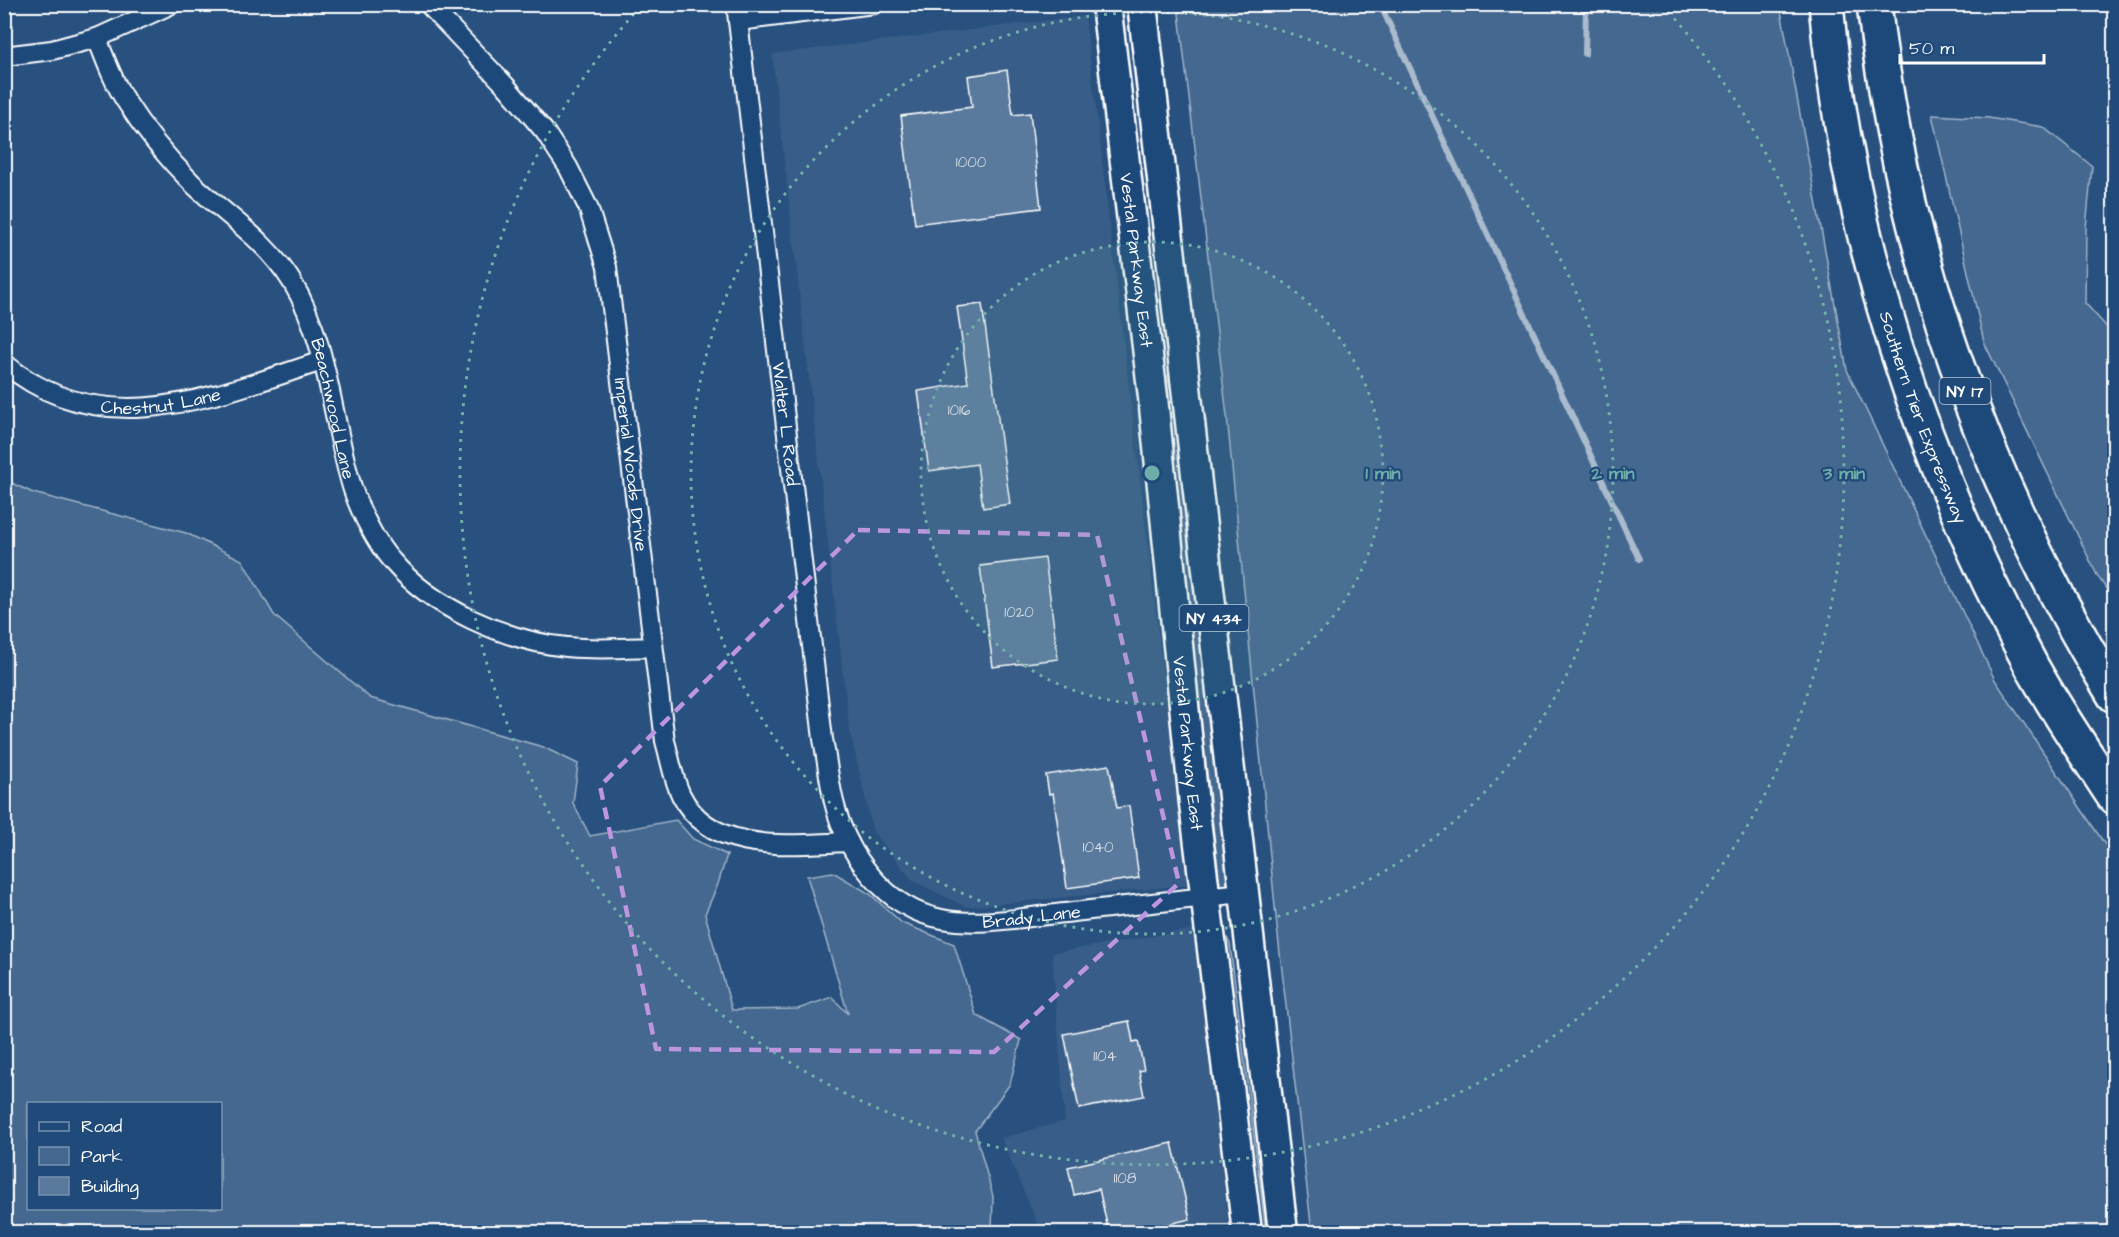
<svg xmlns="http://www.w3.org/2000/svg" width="2119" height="1237" viewBox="0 0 2119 1237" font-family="'Architects Daughter',sans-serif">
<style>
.built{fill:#375d88}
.green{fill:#446890;stroke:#a2b4c8;stroke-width:1.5;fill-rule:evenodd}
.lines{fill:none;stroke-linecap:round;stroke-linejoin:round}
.stream{stroke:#aabbcd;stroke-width:6}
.building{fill:#5a7a9d;stroke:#fff;stroke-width:1.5}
.street-casing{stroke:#fff;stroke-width:22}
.primary-casing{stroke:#fff;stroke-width:33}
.highway-casing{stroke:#fff;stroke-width:38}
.street{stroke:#1f4a7a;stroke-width:18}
.primary{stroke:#1f4a7a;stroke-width:28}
.highway{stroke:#1f4a7a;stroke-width:33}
.marked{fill:none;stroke:#bd96df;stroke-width:4.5;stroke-dasharray:12 8;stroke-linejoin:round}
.ring{fill:none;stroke:#6fada8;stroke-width:3;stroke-dasharray:3 6}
.labels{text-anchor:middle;stroke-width:4.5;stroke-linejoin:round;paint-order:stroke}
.number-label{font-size:15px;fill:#d6dee6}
.shield{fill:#1f4a7a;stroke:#bcc9d7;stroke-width:1.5}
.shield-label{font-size:16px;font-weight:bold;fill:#fff}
.street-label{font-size:18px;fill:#fff;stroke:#1f4a7a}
.centre{fill:#6fada8;stroke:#1f4a7a;stroke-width:3}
.ring-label{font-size:18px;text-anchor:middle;font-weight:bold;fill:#6fada8;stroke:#1f4a7a;stroke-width:4.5;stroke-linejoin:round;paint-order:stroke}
</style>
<rect width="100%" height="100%" fill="#28517f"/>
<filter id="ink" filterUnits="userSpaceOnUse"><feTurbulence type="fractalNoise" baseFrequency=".0167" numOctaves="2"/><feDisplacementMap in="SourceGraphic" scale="12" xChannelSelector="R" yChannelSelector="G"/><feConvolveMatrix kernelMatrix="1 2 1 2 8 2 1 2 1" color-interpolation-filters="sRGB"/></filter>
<g filter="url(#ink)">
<g class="built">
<path d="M 1085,16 L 1188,885 L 966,907 L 913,881 L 873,832 L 849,727 L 772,54 Z"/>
<path d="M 1195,929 L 1229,1232 L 1041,1232 L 1001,1138 L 1065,1121 L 1052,953 Z"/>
</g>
<g class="green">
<path d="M 1178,5 L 1780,5 L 1847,370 L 1995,680 L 2114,858 L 2114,1232 L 1312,1232 L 1277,927 L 1227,416 Z"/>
<path d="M 1932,115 L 1989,118 L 2043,127 L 2092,166 L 2086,228 L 2085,303 L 2114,335 L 2114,601 L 2097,575 L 1984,342 Z"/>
<path d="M 1161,367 L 1167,375 L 1182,435 L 1232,883 L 1220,887 Z"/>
<path d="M 5,480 L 33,493 L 186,533 L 242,560 L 274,615 L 370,698 L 543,747 L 578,764 L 573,803 L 590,836 L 676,820 L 693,839 L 727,855 L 718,884 L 705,914 L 732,1010 L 798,1009 L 832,997 L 848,1014 L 807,876 L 833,872 L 870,894 L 902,923 L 954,944 L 976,1015 L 1021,1040 L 1010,1084 L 975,1131 L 993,1196 L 992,1232 L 5,1232 ZM 28,1104 L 220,1104 L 220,1208 L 28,1208 Z"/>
<path d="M 1225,934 L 1230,944 L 1266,1232 L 1257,1232 L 1221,937 Z"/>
</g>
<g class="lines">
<g class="stream">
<path d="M 1380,4 L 1639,559"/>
<path d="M 1585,54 L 1586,4"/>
</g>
</g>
<g class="building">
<path d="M 1007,70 L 1013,115 L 1030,113 L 1041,208 L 915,224 L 901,116 L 972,107 L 968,76 Z"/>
<path d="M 982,304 L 1010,504 L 983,508 L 977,464 L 929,471 L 918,391 L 968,383 L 957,307 Z"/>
<path d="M 1045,558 L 1058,659 L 993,667 L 980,566 Z"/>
<path d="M 1109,765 L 1117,808 L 1129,806 L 1139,878 L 1067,888 L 1053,793 L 1049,794 L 1046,775 Z"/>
<path d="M 1129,1021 L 1133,1042 L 1138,1041 L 1144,1070 L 1139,1071 L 1144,1096 L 1079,1109 L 1064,1034 Z"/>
<path d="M 1172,1143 L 1190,1219 L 1130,1233 L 1109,1233 L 1099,1189 L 1074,1195 L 1068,1167 Z"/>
</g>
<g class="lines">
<defs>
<g id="street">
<path id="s1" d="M 428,4 L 505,85 L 545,132 L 568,167 L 588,207 L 607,267 L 665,741 C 670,758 673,779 681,795 C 711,856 793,844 849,842"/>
<path id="s2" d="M 736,4 L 823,739 C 827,760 829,782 834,802 C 847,855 886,909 942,919 C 978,926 1019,918 1056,914 C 1119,907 1182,899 1245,893"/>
<path d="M 738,21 L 874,4"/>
<path id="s3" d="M 97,38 C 105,59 113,81 125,100 C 144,130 168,159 193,184 C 228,217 266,240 292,282 C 329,342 332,424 353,490 C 360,511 377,545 392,561 C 432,608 506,641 567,647 C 596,650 624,648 653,647"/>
<path d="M 4,56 L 52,50 L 97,38 L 172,4"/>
<path id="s4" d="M 4,363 C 103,446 216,395 322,361"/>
</g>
<g id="primary">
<path id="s5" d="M 1106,4 L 1153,397 L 1194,804 L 1247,1232"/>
<path d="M 1142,4 L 1283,1232"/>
</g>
<g id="highway">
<path id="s6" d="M 1826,4 C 1847,237 1922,462 2032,667 C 2057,712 2086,754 2114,797"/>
<path d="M 1874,4 C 1902,251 1985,484 2114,695"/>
</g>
</defs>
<use href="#street" class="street-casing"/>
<use href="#primary" class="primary-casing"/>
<use href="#highway" class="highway-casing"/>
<use href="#street" class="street"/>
<use href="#primary" class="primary"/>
<use href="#highway" class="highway"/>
</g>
</g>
<path class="marked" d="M 858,530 L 1097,535 L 1179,883 L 994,1052 L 656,1049 L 600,786 Z"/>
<circle cx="1152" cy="473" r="231" fill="#6fada8" fill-opacity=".12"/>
<g class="ring">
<circle cx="1152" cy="473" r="231"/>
<circle cx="1152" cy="473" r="461"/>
<path d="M1662 5A692 692 0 1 1 642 5"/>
</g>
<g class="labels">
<g class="number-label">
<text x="971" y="167">1000</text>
<text x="959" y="415">1016</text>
<text x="1019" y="617">1020</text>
<text x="1098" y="852">1040</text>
<text x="1105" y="1061">1104</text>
<text x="1125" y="1183">1108</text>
</g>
<g class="shield">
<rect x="1939.5" y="378" width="51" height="26" rx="4.5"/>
<rect x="1179.5" y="605" width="69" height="26" rx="4.5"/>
</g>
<g class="shield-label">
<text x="1965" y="397">NY 17</text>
<text x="1214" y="624">NY 434</text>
</g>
<g class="street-label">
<text dy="6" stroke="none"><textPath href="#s5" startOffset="258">Vestal Parkway East</textPath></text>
<text dy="6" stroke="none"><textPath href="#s4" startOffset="168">Chestnut Lane</textPath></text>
<text dy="6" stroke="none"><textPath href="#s3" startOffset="450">Beachwood Lane</textPath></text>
<text dy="6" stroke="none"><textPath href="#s6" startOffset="426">Southern Tier Expressway</textPath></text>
<text dy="6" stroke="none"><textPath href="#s2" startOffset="423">Walter L Road</textPath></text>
<text dy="6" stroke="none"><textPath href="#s1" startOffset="522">Imperial Woods Drive</textPath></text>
<text dy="6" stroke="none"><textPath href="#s5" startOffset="744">Vestal Parkway East</textPath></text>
<text dy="6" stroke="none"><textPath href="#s2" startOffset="1062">Brady Lane</textPath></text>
</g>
</g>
<circle cx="1152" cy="473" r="9" class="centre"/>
<g class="ring-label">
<text x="1383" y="479">1 min</text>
<text x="1613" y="479">2 min</text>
<text x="1844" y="479">3 min</text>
</g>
<rect width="2119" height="1237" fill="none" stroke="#1f4a7a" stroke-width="24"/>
<rect x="12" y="12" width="2095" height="1213" fill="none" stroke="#fff" stroke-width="2" filter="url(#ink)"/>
<rect x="27" y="1102" width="195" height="108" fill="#1f4a7a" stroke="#7992af" stroke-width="1.5"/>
<rect x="39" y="1122" width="30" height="9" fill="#1f4a7a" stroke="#7992af" stroke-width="1.5"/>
<text x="81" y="1132" font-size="18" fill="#ffffff">Road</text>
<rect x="39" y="1147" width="30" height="18" fill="#446890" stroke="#7992af" stroke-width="1.5"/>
<text x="81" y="1162" font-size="18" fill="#ffffff">Park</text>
<rect x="39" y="1177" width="30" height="18" fill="#5a7a9d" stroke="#7992af" stroke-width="1.5"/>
<text x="81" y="1192" font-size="18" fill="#ffffff">Building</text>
<path d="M1900 54v9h144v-9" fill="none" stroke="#ffffff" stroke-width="3"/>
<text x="1909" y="54" font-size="18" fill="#ffffff" stroke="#1f4a7a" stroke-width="4.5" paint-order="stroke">50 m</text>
</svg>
